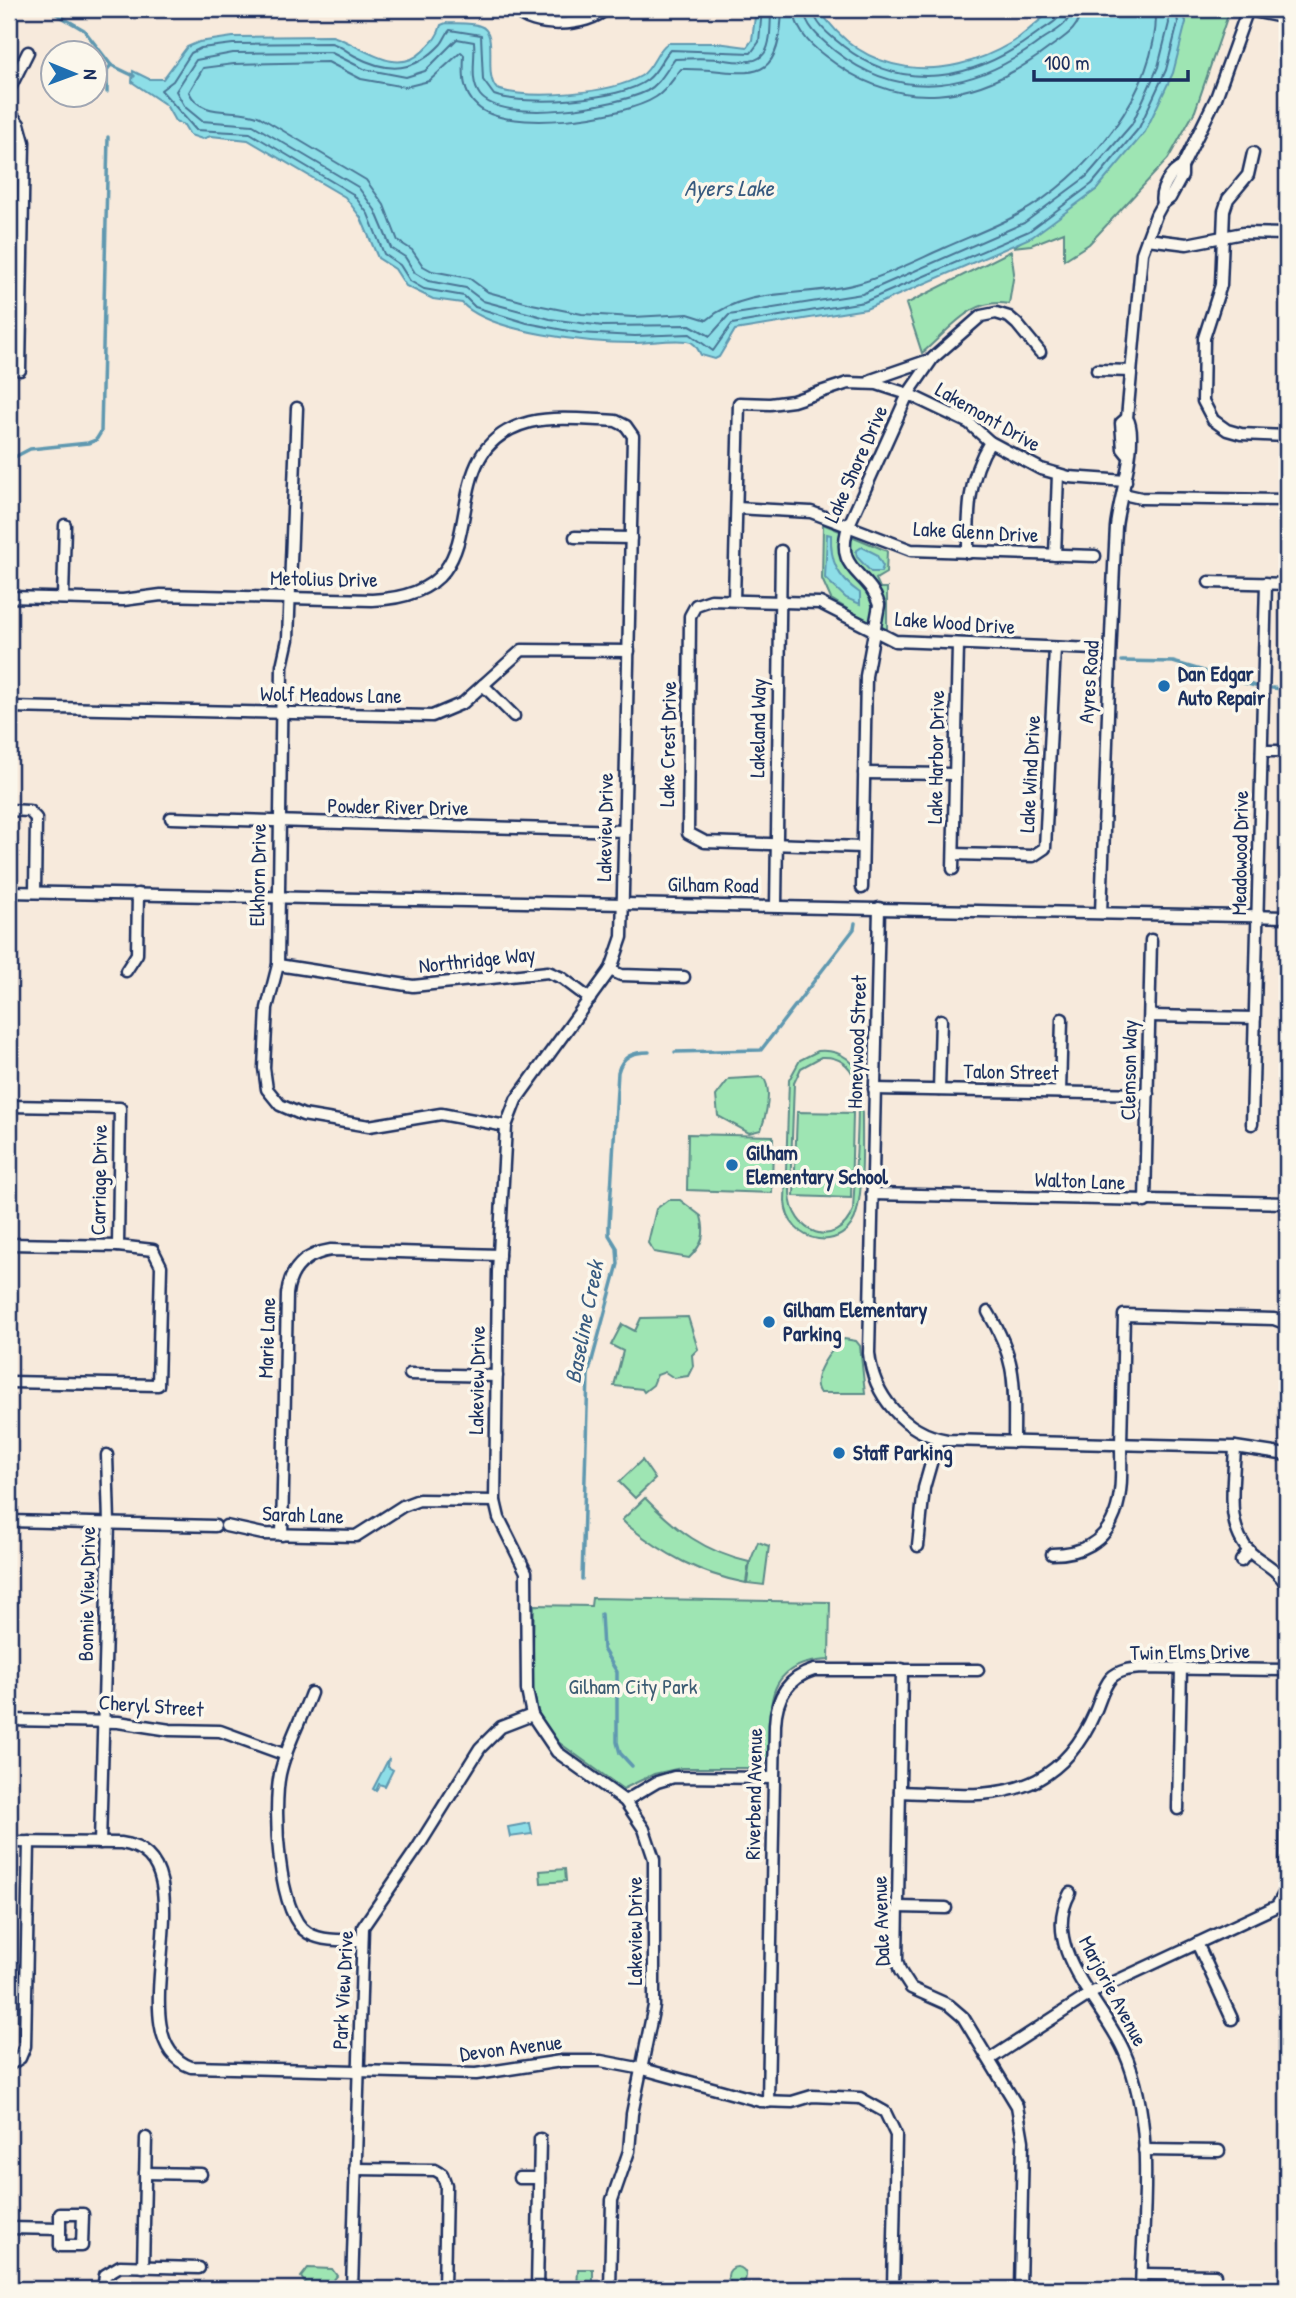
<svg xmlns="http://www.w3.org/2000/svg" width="1296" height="2298" viewBox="0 0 1296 2298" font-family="'Patrick Hand',sans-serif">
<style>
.green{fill:#9ee5b3;stroke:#5c8a88;stroke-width:2;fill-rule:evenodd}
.water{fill:#8ddee7;stroke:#5f98b0;stroke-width:2}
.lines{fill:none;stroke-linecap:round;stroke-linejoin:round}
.shore{stroke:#497595;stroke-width:2}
.stream{stroke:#5f98b0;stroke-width:3.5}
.minor-casing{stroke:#1b2f5e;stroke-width:15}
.minor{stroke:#fbf7ec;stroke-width:10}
.poi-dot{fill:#1f6fb2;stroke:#fbf7ec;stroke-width:2.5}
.labels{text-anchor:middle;stroke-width:7;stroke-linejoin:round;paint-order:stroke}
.street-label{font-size:21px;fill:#1b2f5e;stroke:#fbf7ec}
.poi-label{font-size:21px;font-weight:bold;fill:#1b2f5e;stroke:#fbf7ec;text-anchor:start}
.park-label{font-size:21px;fill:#3c5c73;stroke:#fbf7ec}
.water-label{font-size:23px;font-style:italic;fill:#385b80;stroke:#fbf7ec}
</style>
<rect width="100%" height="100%" fill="#f7eadc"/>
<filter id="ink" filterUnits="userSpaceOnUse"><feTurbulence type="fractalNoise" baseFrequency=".0143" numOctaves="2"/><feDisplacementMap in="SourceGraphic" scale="14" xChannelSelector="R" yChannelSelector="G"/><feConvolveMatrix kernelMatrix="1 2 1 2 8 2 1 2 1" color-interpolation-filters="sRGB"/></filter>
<g filter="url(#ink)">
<g class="green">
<path d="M 1182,9 L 1230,9 L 1195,111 L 1168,159 L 1089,244 L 1064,260 L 1064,232 L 1031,245 L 1013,247 L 1097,189 L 1186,22 Z"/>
<path d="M 1011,251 L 1014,273 L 1009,304 C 970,297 950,330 922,353 L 906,304 Z"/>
<path d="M 823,524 L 887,551 L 886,573 L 876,579 L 880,588 L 887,588 L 887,633 L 831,599 L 822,579 Z"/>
<path d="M 818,1051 C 841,1049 859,1062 862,1086 C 861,1120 865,1180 857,1211 C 847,1255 787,1245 785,1201 L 789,1080 L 800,1060 ZM 821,1057 C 837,1056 849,1063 855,1079 C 862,1097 854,1185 853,1210 C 836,1252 791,1233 790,1193 L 794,1083 L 801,1068 Z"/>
<path d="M 763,1077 C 773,1090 766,1115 761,1130 L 749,1133 L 718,1116 L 716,1096 L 729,1079 Z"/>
<path d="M 797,1112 L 853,1113 L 851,1198 L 794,1196 Z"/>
<path d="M 688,1134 L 773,1136 L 772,1193 L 687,1190 Z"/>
<path d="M 668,1200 L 680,1200 L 701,1216 C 706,1235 703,1244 689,1258 L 654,1252 L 648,1243 L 656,1209 Z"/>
<path d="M 688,1317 L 698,1349 L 692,1355 L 693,1366 L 688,1376 L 674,1378 L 665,1372 L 657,1375 L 653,1385 L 644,1392 L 642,1389 L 614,1386 L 623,1351 L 611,1345 L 622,1324 L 635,1331 L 641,1318 Z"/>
<path d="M 844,1339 L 856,1341 L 860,1346 L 865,1393 L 820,1393 C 808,1379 832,1347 844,1339 Z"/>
<path d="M 642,1460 L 655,1479 L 635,1498 L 619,1482 Z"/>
<path d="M 645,1498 C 676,1530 705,1552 749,1562 L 746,1583 C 699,1574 664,1554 627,1525 L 622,1520 Z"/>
<path d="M 758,1542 L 769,1546 L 764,1585 L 747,1583 L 750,1562 Z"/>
<path d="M 592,1598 L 830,1602 L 829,1660 C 741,1663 785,1743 762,1768 L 681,1768 L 654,1774 L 623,1789 L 554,1739 L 540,1718 L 532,1690 L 534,1605 L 591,1606 Z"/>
<path d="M 565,1869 L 566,1881 L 541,1883 L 540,1871 Z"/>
<circle cx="737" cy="2276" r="9"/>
<path d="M 308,2268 L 332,2269 L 337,2276 L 332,2282 L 307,2286 L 301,2277 Z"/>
<path d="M 578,2269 L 593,2269 L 593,2289 L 577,2289 Z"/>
</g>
<g class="water">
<path d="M 756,9 L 819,9 C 864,78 944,83 1011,43 C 1027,34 1042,14 1059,9 C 1067,6 1082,9 1091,9 C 1121,9 1151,9 1182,9 L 1186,22 L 1173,73 L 1145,132 L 1097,189 L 1032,237 L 866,309 L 735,330 L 719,357 L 715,359 L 701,355 C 697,348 695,342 687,341 C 669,339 650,343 633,343 C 591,343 490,333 462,303 L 433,299 L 406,286 L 395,269 L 378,258 L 361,218 L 345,197 L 248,140 L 211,136 L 202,139 L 190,135 L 184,125 L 175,121 L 166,105 L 132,82 L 133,71 L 149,79 L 163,79 L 187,47 L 199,42 L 233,37 L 332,36 C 359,43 395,79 423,51 C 432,42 438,37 441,25 L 446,23 C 456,24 471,22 480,26 C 500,32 482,74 497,89 C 530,100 610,94 641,76 C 654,68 656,50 668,43 L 717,43 L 747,47 L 752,40 Z"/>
<path d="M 827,534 L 831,535 C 830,561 837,577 860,593 L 860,604 L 846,598 L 825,578 Z"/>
<path d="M 862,547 L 876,554 L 883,566 L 881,572 L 871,572 L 857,557 L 856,551 Z"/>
<path d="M 389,1758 L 388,1767 L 393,1770 L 385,1786 L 379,1784 L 376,1791 L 373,1789 Z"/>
<path d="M 530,1823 L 532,1834 L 510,1837 L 508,1827 Z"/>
</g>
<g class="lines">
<g class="shore">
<path d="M 762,9 L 759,42 L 751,53 L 670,50 C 661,60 658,72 647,80 C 621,101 525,106 494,95 L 483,80 L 481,35 L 450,30 C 446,34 445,39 441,44 C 415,72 389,74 355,56 C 346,51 342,46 331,43 L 233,44 L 201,48 L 191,53 L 173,81 L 161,90 L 196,130 L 250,133 L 353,194 L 368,214 L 384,254 L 400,265 L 410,281 L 424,289 L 464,296 L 475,307 L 527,323 L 579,333 L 635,336 L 690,334 L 713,351 L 732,324 L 864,302 L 1029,231 L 1092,184 L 1139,128 L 1166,70 L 1178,23 L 1176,9"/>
<path d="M 771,9 C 770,50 771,67 725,60 C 709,57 691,58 675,59 C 666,70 660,84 647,91 C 617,106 503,125 480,95 C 469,80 476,59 474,42 L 457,39 L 425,71 L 406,77 L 364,69 L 330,52 L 233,53 L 196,60 L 176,91 L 185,107 L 202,121 L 253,125 L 358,187 L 375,210 L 391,248 L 405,257 L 415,273 L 428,281 L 466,288 L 483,301 L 550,319 L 603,326 L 690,325 L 710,336 L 729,315 L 862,294 L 1024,223 L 1086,177 L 1132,124 L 1158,67 L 1169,23 L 1167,9"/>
<path d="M 782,9 C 779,97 744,67 681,69 C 673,79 667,90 656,97 C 624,118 506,134 477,106 C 462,93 463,74 464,55 L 461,52 L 429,81 L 405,87 L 361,79 L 328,62 L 234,64 L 203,68 L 189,92 C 202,120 237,106 260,117 L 366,180 L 384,205 L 398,241 L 412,250 L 423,266 L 432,271 L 469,278 L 488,292 L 532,304 L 582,314 L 634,317 L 688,314 L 707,320 C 747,285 811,298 860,283 C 888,275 917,260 944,248 C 968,237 993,228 1017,215 C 1087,178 1159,90 1156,9"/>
<path d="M 794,9 C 795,29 810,45 825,56 C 900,115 977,103 1049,48 C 1064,37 1080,29 1081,9"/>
<path d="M 804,9 C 805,27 822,40 835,51 C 904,105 978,89 1043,39 C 1055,31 1070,25 1071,9"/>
<path d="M 813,9 C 815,25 831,36 843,46 C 905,95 976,79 1036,34 C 1045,27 1061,21 1062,9"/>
</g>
<g class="stream">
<path d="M 48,9 L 84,30 L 111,65"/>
<path d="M 107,92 L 107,70 L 111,65 L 134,76"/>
<path d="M 9,460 L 30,449 L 88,443 L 96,440 L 101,432 L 108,137"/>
<path d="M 1122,661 L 1173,662 L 1255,686"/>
<path d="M 1272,688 L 1287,689"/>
<path d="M 675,1052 L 761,1050 L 854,929 L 855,923"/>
<path d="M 582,1579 L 588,1375 L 618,1264 L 617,1248 L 609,1235 L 609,1225 L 618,1072 C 622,1056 633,1052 649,1052"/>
<path d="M 601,1614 L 603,1649 L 617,1672 L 617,1742 L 620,1753 L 632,1766"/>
</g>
<defs>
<g id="minor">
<path d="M 515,9 C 532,30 588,27 606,9"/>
<path d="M 1248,10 L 1287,18"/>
<path d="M 9,90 L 28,52"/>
<path d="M 9,111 L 19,124 L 24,142 L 20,370"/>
<path d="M 1253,153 L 1248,175 L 1228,199 L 1224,211 L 1221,285 L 1204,338 L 1203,401 L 1213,420 L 1227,430 L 1241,434 L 1287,436"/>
<path d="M 1162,204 C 1159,191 1170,172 1182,167"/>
<path d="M 1147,239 L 1187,244 L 1243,233 L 1287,234"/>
<path d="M 1097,370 L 1131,371"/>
<path d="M 871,380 L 926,361"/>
<path d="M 297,408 L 288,639 L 282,666 L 278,965 L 267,1008 L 264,1068 L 267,1089 L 280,1105 L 303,1115 L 369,1126 L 441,1114 L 506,1126"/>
<path d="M 1127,418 L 1121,423 L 1123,449 L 1127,454"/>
<path d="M 1123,494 L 1141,498 L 1287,500"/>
<path d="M 737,508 L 811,512 L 911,550 L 1095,556"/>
<path d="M 575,537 L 631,538"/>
<path d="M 968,553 C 968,513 968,477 990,442"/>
<path d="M 1055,555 L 1058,474"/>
<path d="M 1209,582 L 1287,584"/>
<path d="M 9,597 L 123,600 L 161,595 L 372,600 C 517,594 417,452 530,422 C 555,416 590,420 616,421 L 626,426 L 633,436 L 622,937 L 611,969 L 516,1100 L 506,1126 L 498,1272 L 495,1501 L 499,1518 L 526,1572 L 527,1690 L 532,1715 L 557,1752 L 625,1801 L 644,1829 L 654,1859 L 654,2006 L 632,2114 L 629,2151 L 612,2200 L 610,2289"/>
<path d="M 63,598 L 65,525"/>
<path d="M 734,600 L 739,403 L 770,404 L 793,401 L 848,383 L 877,384 L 908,394 L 969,423 L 990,442 L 1041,469 L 1069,477 L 1126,481"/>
<path d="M 483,685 L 514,716"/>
<path d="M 9,707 L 432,716 L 463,703 L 522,650 L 629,651"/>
<path d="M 1262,751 L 1287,751"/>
<path d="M 864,773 L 955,774"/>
<path d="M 9,810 L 29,811 L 36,818 L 35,892"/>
<path d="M 171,818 L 624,831"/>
<path d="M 862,847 L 705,842 L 688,833 L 690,616 L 696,605 L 711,600 L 820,603 L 895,641 L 1095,649"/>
<path d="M 954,854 L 1033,856 L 1045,848 L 1055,648"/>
<path d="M 953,869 L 958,645"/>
<path d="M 862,888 L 866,676 L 879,605 C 869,570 834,573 848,527 L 908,394 L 933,358 L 981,316 L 996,313 L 1009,317 L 1017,324 L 1040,352"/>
<path d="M 9,892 L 1287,917"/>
<path d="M 776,906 L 781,551"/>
<path d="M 879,908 L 869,1353 C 873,1395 904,1433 947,1440 L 1235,1447 L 1287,1455"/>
<path d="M 1101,913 C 1106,784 1109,656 1116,527 C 1118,501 1140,439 1127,418 L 1142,253 L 1156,215 L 1162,204 L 1170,198 L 1182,176 L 1182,167 L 1216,98 L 1248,9"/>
<path d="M 278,965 L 413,986 L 548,972 L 562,978 L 590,999"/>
<path d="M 610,970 L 621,975 L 684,977"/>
<path d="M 126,971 L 137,954 L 138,894"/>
<path d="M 1150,1016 L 1255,1018"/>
<path d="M 874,1089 L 1148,1094"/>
<path d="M 939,1090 L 941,1020"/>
<path d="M 1060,1092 L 1062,1019"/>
<path d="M 9,1106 L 120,1108 L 118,1246 L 153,1250 L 161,1266 L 158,1385 L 9,1382"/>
<path d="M 1252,1124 L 1266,583"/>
<path d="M 872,1194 L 1287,1203"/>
<path d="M 1145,1202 L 1151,940"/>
<path d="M 9,1244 L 118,1246"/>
<path d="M 988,1312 C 1018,1362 1014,1385 1014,1442"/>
<path d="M 410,1374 L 497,1376"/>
<path d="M 1235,1447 C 1234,1481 1224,1527 1251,1553 C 1264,1564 1279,1570 1287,1586"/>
<path d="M 9,1521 L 215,1526"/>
<path d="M 226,1526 L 263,1534 L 356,1536 L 403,1506 L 419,1500 L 495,1501"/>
<path d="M 282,1535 L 287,1294 C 290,1268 306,1254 331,1250 L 499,1255"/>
<path d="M 918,1546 L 924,1488 L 938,1439"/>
<path d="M 1052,1554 C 1081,1554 1105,1542 1115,1514 C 1123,1492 1121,1467 1121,1444 C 1122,1401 1123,1358 1124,1315 L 1274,1319 L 1287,1324"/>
<path d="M 1241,1561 L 1249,1550"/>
<path d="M 902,1669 L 897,1961 L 900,1971 L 911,1988 L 949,2005 L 963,2017 L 1017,2106 L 1023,2141 L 1020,2289"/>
<path d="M 311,1693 C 301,1720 286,1746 280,1774 C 273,1807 277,1915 308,1933 C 323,1942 345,1940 361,1940"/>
<path d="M 9,1720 L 118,1722 L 170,1730 L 220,1731 L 286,1755"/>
<path d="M 900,1792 C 944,1793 996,1801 1037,1780 C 1065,1765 1083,1740 1095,1712 C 1100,1701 1103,1687 1111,1678 C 1119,1670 1130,1669 1141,1668 L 1287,1670"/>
<path d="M 625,1801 L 657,1782 L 674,1777 L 774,1778"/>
<path d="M 1178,1809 L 1181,1668"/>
<path d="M 9,1842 L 121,1843 C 216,1856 112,2039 191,2067 L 476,2074 L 561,2061 L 601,2061 L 643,2069 L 760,2101 L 792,2102 L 812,2096 L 860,2098 L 885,2112 L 896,2135 L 893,2289"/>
<path d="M 100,1843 L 109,1523 L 107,1455"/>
<path d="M 1070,1893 C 1039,1948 1103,2003 1124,2051 C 1156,2124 1143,2212 1141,2289"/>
<path d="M 898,1907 L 946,1908"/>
<path d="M 1197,1943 L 1232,2019"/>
<path d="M 990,2059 L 1095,1991 L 1277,1906 L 1285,1892 L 1287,1808"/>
<path d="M 9,2065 L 20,2058 L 25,2046 L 29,1842"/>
<path d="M 768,2102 L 775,1725 C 776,1698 787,1678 814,1670 L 978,1670"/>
<path d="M 1144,2150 L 1219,2151"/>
<path d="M 355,2169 L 435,2170 L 442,2174 L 446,2185 L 444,2289"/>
<path d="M 145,2173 L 201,2174"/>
<path d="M 519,2178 L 539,2178"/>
<path d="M 60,2214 L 83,2214 L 82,2246 L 60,2246 Z"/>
<path d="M 9,2228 L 60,2229"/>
<path d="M 143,2267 L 146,2138"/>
<path d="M 1142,2274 L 1215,2275"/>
<path d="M 103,2289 L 105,2275 L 120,2266 L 199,2268"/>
<path d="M 352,2289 L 363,1927 L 418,1847 L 480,1748 L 501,1727 L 532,1715"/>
<path d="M 537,2289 L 540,2139"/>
</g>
</defs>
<use href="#minor" class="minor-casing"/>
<use href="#minor" class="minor"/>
</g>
</g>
<g class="poi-dot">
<circle cx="1164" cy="686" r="7"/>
<circle cx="732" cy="1165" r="7"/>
<circle cx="769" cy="1322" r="7"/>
<circle cx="839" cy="1453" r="7"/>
</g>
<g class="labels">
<g class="street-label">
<text transform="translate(988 417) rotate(30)" y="7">Lakemont Drive</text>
<text transform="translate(856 464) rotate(-66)" y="7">Lake Shore Drive</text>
<text transform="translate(976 532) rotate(3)" y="7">Lake Glenn Drive</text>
<text transform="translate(324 579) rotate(1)" y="7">Metolius Drive</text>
<text transform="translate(955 623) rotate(4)" y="7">Lake Wood Drive</text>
<text transform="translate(1089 682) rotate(-86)" y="7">Ayres Road</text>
<text transform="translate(331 695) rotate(1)" y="7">Wolf Meadows Lane</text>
<text transform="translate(758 728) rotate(-89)" y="7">Lakeland Way</text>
<text transform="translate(668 744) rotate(-89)" y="7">Lake Crest Drive</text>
<text transform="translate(936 757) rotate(-89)" y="7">Lake Harbor Drive</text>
<text transform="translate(1030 774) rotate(-87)" y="7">Lake Wind Drive</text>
<text transform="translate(398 807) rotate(1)" y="7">Powder River Drive</text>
<text transform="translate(605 827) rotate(-89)" y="7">Lakeview Drive</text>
<text transform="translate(1240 853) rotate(-89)" y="7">Meadowood Drive</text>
<text transform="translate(258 875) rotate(-89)" y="7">Elkhorn Drive</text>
<text transform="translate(713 885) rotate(1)" y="7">Gilham Road</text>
<text transform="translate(477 960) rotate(-6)" y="7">Northridge Way</text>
<text transform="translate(857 1042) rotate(-88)" y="7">Honeywood Street</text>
<text transform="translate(1129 1070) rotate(-89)" y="7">Clemson Way</text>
<text transform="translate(1011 1072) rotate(1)" y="7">Talon Street</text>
<text transform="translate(99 1180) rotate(-89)" y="7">Carriage Drive</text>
<text transform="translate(1080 1181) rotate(2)" y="7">Walton Lane</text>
<text transform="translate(267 1338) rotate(-88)" y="7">Marie Lane</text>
<text transform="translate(477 1380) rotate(-89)" y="7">Lakeview Drive</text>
<text transform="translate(303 1515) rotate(2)" y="7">Sarah Lane</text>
<text transform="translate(87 1594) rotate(-89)" y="7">Bonnie View Drive</text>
<text transform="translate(1190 1652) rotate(-1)" y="7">Twin Elms Drive</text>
<text transform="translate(151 1706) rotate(4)" y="7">Cheryl Street</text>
<text transform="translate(754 1794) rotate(-89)" y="7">Riverbend Avenue</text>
<text transform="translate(881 1921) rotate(-92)" y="7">Dale Avenue</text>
<text transform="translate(635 1931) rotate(-90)" y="7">Lakeview Drive</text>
<text transform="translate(343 1990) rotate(-87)" y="7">Park View Drive</text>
<text transform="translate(1113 1991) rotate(62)" y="7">Marjorie Avenue</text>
<text transform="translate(511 2048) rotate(-7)" y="7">Devon Avenue</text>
</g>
<g class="poi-label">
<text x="1178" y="681">Dan Edgar<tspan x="1178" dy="24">Auto Repair</tspan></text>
<text x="746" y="1160">Gilham<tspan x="746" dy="24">Elementary School</tspan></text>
<text x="783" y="1317">Gilham Elementary<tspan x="783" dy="24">Parking</tspan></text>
<text x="853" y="1460">Staff Parking</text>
</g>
<g class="park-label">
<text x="633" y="1694">Gilham City Park</text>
</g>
<g class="water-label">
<text x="729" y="196">Ayers Lake</text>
<text transform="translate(584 1322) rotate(-79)" y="8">Baseline Creek</text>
</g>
</g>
<rect width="1296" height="2298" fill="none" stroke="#fbf7ec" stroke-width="35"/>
<rect x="18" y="18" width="1261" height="2263" fill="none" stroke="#1b2f5e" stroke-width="2.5" filter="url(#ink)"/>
<g transform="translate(74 74) rotate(91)"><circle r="33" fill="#fbf7ec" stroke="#a1a7b3" stroke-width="2"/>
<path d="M0-5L12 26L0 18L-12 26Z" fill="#1f6fb2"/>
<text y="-10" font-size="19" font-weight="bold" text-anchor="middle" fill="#1b2f5e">N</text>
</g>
<path d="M1034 70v10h154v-10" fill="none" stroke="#1b2f5e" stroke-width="3.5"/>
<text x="1044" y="70" font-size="21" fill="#1b2f5e" stroke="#fbf7ec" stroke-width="5" paint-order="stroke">100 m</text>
</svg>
